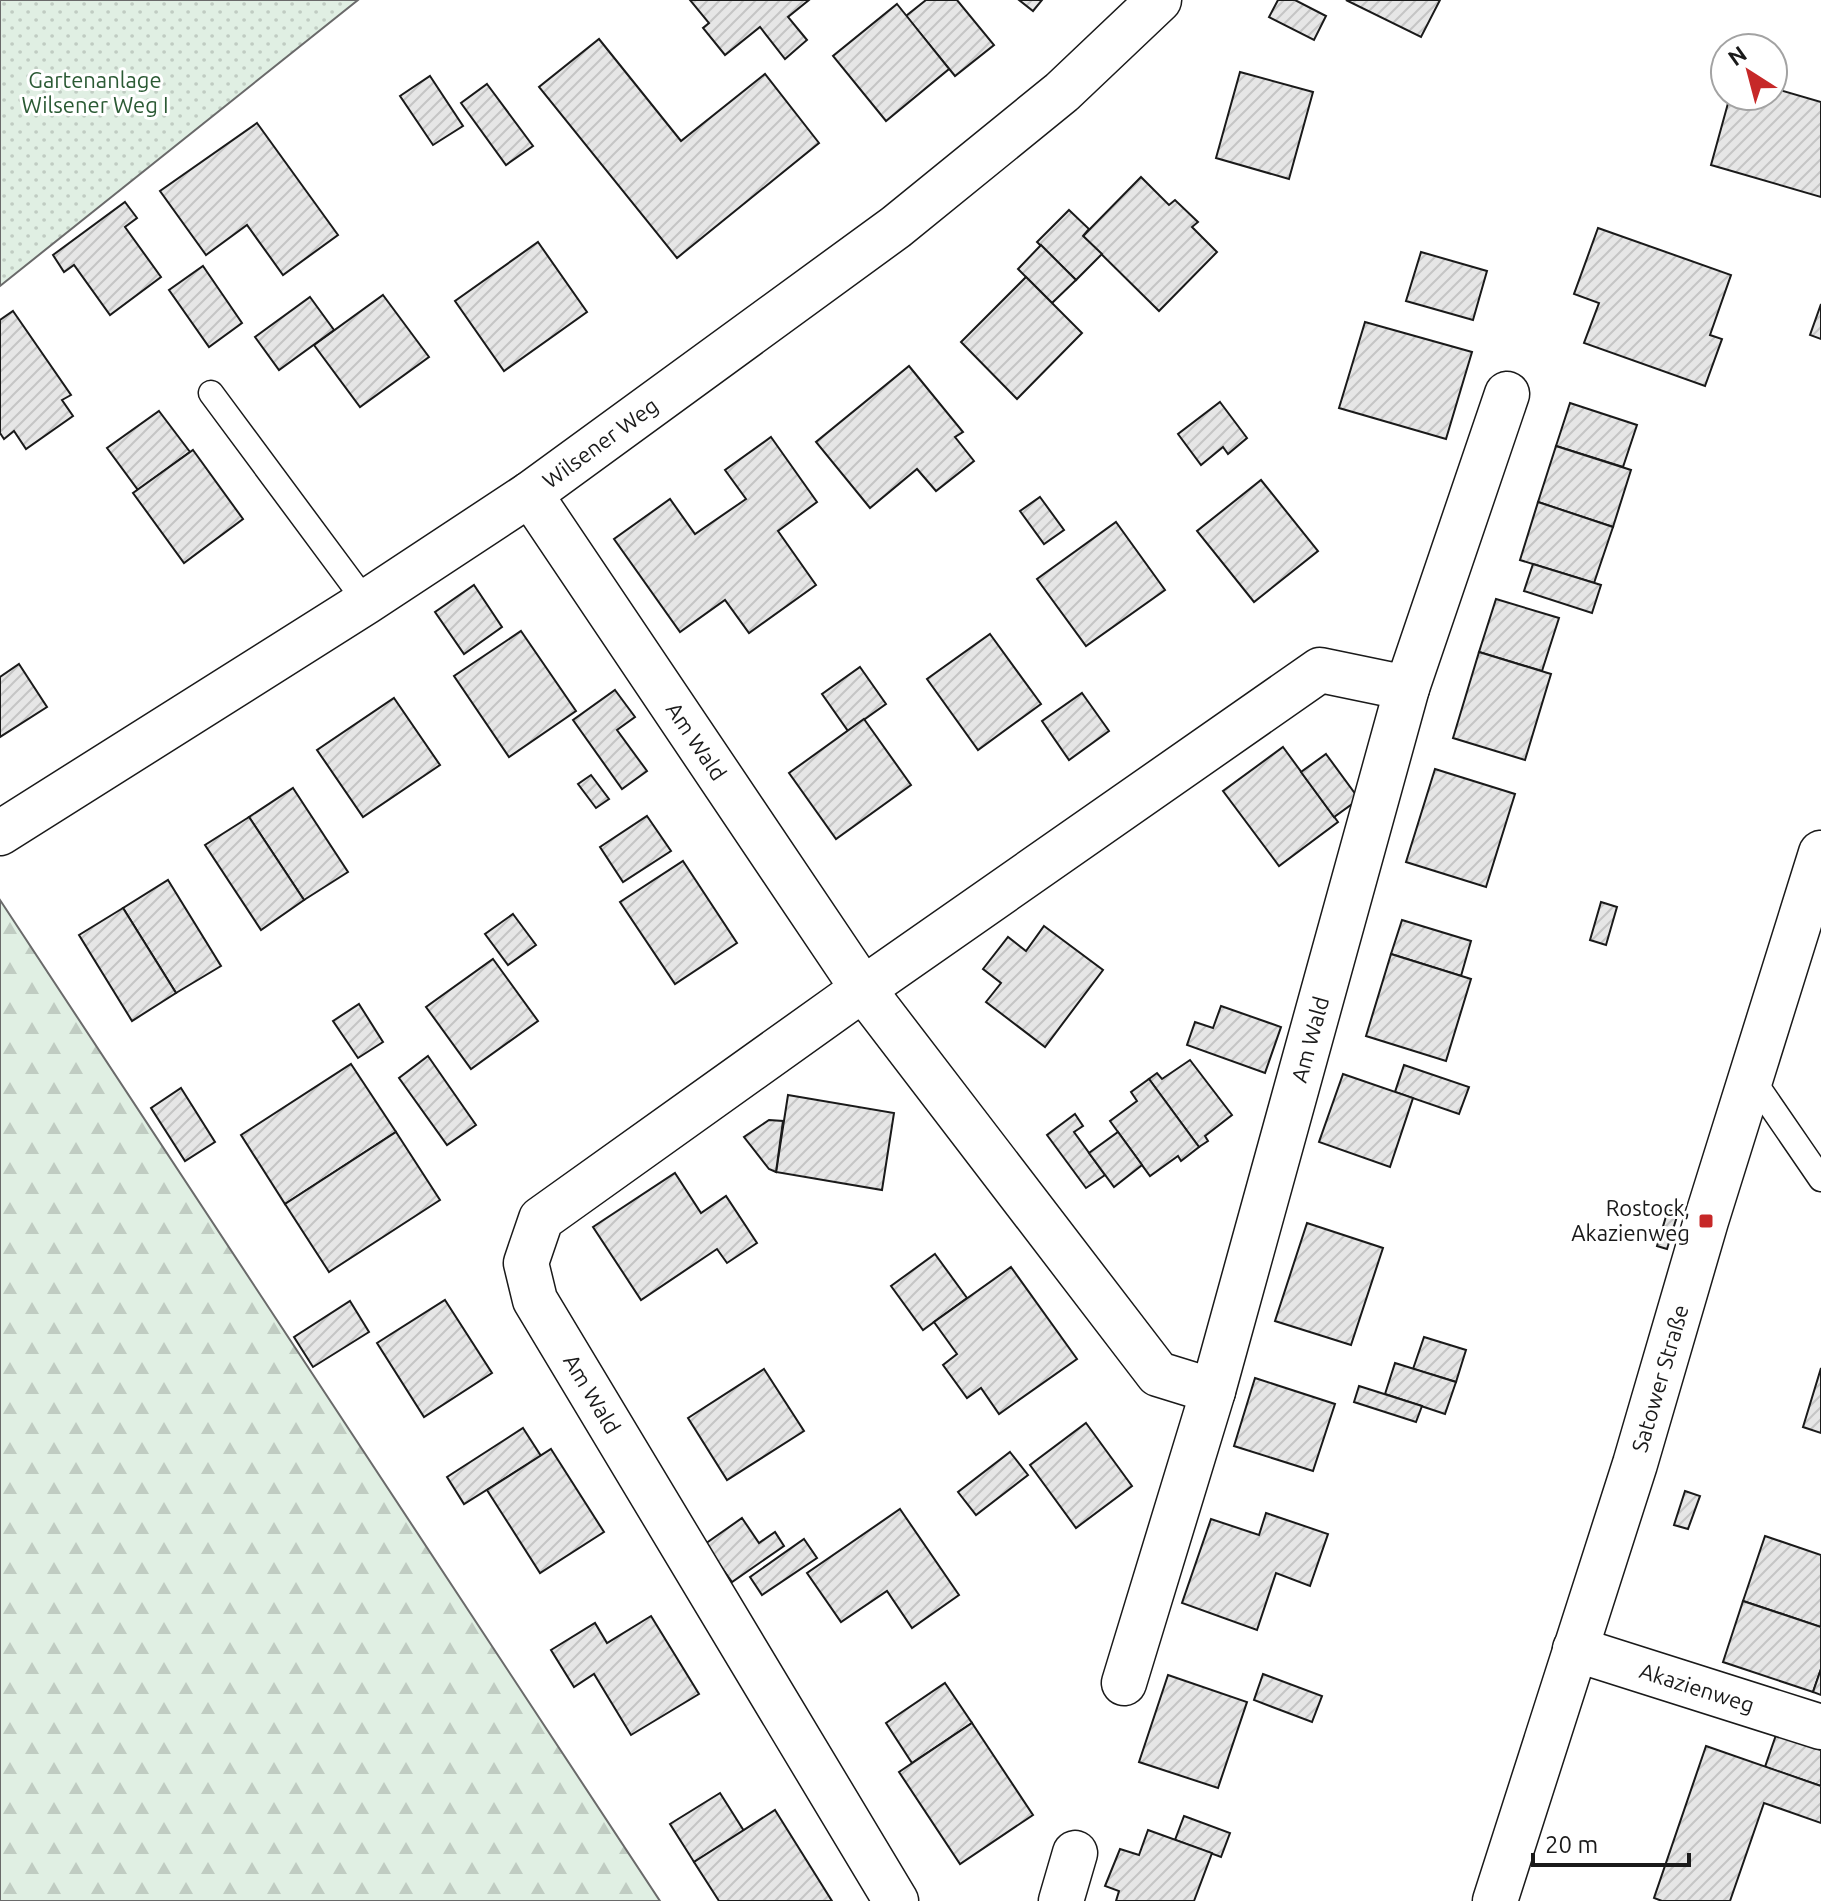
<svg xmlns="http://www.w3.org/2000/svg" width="1821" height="1901" viewBox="0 0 1821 1901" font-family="Ubuntu,sans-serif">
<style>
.forest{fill:url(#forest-firs);stroke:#6a6a6a;stroke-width:2}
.garden{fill:url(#garden-dots);stroke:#6a6a6a;stroke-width:2}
.building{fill:url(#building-hatch);stroke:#1a1a1a;stroke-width:2}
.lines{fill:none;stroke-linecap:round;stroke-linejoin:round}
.service-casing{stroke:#1a1a1a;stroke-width:27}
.minor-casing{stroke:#1a1a1a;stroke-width:47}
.secondary-casing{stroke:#1a1a1a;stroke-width:47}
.service{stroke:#fff;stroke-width:24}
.minor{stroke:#fff;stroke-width:44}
.secondary{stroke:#fff;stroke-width:44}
.poi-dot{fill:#c62828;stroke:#fff;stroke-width:3}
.labels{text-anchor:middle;stroke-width:6;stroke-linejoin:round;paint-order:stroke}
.park-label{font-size:22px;fill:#2b5a34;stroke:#fff}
.street-label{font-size:22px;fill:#1a1a1a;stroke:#fff}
.poi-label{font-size:22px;fill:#1a1a1a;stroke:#fff;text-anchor:end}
</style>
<defs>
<pattern id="forest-firs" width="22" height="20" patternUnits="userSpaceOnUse" patternTransform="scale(2)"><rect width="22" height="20" fill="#e0efe3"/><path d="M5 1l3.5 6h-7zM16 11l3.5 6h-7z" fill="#c0ccc2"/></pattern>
<pattern id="garden-dots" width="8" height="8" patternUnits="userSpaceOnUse" patternTransform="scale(2)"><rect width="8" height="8" fill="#e0efe3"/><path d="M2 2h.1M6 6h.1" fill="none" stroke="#c0ccc2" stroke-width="1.8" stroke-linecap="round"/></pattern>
<pattern id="building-hatch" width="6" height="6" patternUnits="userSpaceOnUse" patternTransform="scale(2)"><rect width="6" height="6" fill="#e6e6e6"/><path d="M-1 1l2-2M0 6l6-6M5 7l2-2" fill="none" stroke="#c5c5c5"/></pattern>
</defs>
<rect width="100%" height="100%" fill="#fff"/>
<path class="forest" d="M 0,900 L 660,1901 L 0,1901 Z"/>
<path class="garden" d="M 0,0 L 358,0 L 0,286 Z"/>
<g class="building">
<path d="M 690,0 L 809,0 L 788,17 L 807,40 L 785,59 L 760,27 L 725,55 L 703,28 L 709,23 Z"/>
<path d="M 926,0 L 957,0 L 994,45 L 955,76 L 906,16 Z"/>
<path d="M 1019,0 L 1042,0 L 1033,11 Z"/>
<path d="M 1278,0 L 1295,0 L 1326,16 L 1314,40 L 1269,17 Z"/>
<path d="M 1346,0 L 1440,0 L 1421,37 Z"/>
<path d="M 897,4 L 949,69 L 886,121 L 833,56 Z"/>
<path d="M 599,39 L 681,141 L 765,74 L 819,143 L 677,258 L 539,87 Z"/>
<path d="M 1240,72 L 1313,92 L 1289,179 L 1216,158 Z"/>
<path d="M 430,76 L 463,126 L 433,145 L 400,96 Z"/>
<path d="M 487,84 L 533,146 L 506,165 L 461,103 Z"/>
<path d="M 1773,88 L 1821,102 L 1821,197 L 1711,165 L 1730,96 L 1773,96 Z"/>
<path d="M 257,123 L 338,235 L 283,275 L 247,225 L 206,255 L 160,191 Z"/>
<path d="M 1141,177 L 1169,205 L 1175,200 L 1198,222 L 1192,227 L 1217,252 L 1159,311 L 1083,236 Z"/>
<path d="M 125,202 L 137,218 L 125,227 L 161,277 L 110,315 L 74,265 L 64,272 L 53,255 Z"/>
<path d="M 1069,210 L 1089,229 L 1083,236 L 1102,254 L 1076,280 L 1037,242 Z"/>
<path d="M 1598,228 L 1731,275 L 1710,335 L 1722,339 L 1705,386 L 1584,343 L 1599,303 L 1574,294 Z"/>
<path d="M 538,242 L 587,312 L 504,371 L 455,301 Z"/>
<path d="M 1041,245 L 1076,280 L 1052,303 L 1018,269 Z"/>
<path d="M 1421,252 L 1487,271 L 1473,320 L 1406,301 Z"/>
<path d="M 203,266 L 242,323 L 209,347 L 169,290 Z"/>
<path d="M 1026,277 L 1082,333 L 1017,399 L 961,342 Z"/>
<path d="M 383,295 L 429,357 L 360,407 L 314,345 Z"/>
<path d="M 310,297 L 334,330 L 279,370 L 255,337 Z"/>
<path d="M 1821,304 L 1821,339 L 1810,335 Z"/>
<path d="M 13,311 L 71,395 L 62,400 L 73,416 L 26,449 L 14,431 L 4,439 L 0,433 L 0,320 Z"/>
<path d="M 1365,322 L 1472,352 L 1446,439 L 1339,408 Z"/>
<path d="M 909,366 L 963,432 L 955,437 L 974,461 L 936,491 L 917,469 L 870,508 L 816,442 Z"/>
<path d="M 1220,402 L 1247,438 L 1228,454 L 1223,447 L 1201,465 L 1178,434 Z"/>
<path d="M 1570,403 L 1637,425 L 1623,467 L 1556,446 Z"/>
<path d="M 159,411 L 190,452 L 138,490 L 107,448 Z"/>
<path d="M 771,437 L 817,502 L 778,531 L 816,585 L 749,633 L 725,600 L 680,632 L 614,539 L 670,499 L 695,534 L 746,499 L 725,470 Z"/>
<path d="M 1556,446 L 1631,470 L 1613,527 L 1538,502 Z"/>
<path d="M 193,450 L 243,519 L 184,563 L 133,493 Z"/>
<path d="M 1261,480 L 1318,551 L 1254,602 L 1197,531 Z"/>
<path d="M 1040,497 L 1064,530 L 1044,544 L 1020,511 Z"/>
<path d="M 1538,502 L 1613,527 L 1594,583 L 1520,560 Z"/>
<path d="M 1116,522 L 1165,590 L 1086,646 L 1037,579 Z"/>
<path d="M 1533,564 L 1601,585 L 1592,613 L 1524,591 Z"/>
<path d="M 474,585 L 502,627 L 464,654 L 435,612 Z"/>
<path d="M 1496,599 L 1559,618 L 1542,671 L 1479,652 Z"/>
<path d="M 521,631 L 576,711 L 509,757 L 454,676 Z"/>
<path d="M 990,634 L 1041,704 L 978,750 L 927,679 Z"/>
<path d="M 1479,652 L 1551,674 L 1525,760 L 1453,738 Z"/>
<path d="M 19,664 L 47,707 L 0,737 L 0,677 Z"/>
<path d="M 860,667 L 886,704 L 848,731 L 822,694 Z"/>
<path d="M 615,690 L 635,717 L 617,730 L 647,771 L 622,789 L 573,720 Z"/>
<path d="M 1082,693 L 1109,731 L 1069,760 L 1042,721 Z"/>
<path d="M 394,698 L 440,765 L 363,817 L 317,750 Z"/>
<path d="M 864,719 L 911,785 L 836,839 L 789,773 Z"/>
<path d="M 1283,747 L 1338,822 L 1279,866 L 1223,791 Z"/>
<path d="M 1326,754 L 1359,799 L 1334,817 L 1301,772 Z"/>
<path d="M 1435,769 L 1515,794 L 1486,887 L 1406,862 Z"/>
<path d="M 591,775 L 609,799 L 596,808 L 578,784 Z"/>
<path d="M 293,788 L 348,872 L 304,900 L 249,817 Z"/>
<path d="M 647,816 L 671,851 L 623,882 L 600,847 Z"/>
<path d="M 249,817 L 304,900 L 261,930 L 205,845 Z"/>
<path d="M 683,861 L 737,943 L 675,984 L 620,902 Z"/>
<path d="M 168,880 L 221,966 L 176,993 L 123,908 Z"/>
<path d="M 1601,902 L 1617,907 L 1606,945 L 1590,940 Z"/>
<path d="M 123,908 L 176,993 L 132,1021 L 79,935 Z"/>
<path d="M 513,914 L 536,945 L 508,965 L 485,934 Z"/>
<path d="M 1402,920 L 1471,941 L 1461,976 L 1391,954 Z"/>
<path d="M 1044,926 L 1103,970 L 1045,1047 L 986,1002 L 1001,983 L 983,969 L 1008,937 L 1026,951 Z"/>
<path d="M 1391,954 L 1471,979 L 1446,1061 L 1366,1036 Z"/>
<path d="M 493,959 L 538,1021 L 471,1069 L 426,1007 Z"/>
<path d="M 359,1004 L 383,1042 L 358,1058 L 333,1021 Z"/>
<path d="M 1221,1006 L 1281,1027 L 1265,1073 L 1187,1045 L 1195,1022 L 1213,1028 Z"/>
<path d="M 428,1056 L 476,1125 L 447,1145 L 399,1078 Z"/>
<path d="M 1190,1060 L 1232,1115 L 1205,1136 L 1208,1141 L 1199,1147 L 1149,1079 L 1157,1073 L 1162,1079 Z"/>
<path d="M 351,1064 L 396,1132 L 285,1204 L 241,1135 Z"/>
<path d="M 1404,1065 L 1469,1087 L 1459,1114 L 1395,1092 Z"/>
<path d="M 1343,1074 L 1413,1098 L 1390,1167 L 1319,1142 Z"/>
<path d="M 1149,1079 L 1199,1147 L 1181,1161 L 1178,1156 L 1150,1176 L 1110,1121 L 1137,1101 L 1131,1092 Z"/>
<path d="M 181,1088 L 215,1142 L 185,1161 L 151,1108 Z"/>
<path d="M 788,1095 L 894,1113 L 882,1190 L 776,1172 Z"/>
<path d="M 1075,1114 L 1083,1126 L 1074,1132 L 1105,1175 L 1086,1188 L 1047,1135 Z"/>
<path d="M 769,1120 L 783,1121 L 776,1172 L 769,1169 L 744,1137 Z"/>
<path d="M 396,1132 L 440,1200 L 329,1272 L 285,1204 Z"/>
<path d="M 1118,1132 L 1142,1165 L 1114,1187 L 1089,1153 Z"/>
<path d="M 675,1173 L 701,1213 L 726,1196 L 757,1243 L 727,1263 L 717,1249 L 641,1300 L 593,1227 Z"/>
<path d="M 1668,1210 L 1678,1213 L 1667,1249 L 1657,1246 Z"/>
<path d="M 1307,1223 L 1383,1248 L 1351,1345 L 1275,1321 Z"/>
<path d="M 935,1254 L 967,1298 L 923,1330 L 891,1286 Z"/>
<path d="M 1011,1267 L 1077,1359 L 999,1414 L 981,1388 L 967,1398 L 943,1365 L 957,1354 L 934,1322 Z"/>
<path d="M 445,1300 L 492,1373 L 424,1417 L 377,1343 Z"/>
<path d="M 350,1301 L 369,1332 L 313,1367 L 294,1337 Z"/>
<path d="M 1424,1337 L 1466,1350 L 1456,1382 L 1413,1369 Z"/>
<path d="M 1395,1363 L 1456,1382 L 1445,1414 L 1385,1394 Z"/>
<path d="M 1821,1368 L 1821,1433 L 1803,1427 Z"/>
<path d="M 764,1369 L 804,1431 L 727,1480 L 688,1418 Z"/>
<path d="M 1255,1378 L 1335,1404 L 1313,1471 L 1234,1446 Z"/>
<path d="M 1359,1386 L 1422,1406 L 1416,1422 L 1354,1402 Z"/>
<path d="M 1086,1423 L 1132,1486 L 1076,1528 L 1030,1465 Z"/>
<path d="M 523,1428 L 541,1456 L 464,1504 L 447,1477 Z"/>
<path d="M 551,1449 L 604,1532 L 540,1573 L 487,1490 Z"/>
<path d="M 1010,1452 L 1028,1475 L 976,1515 L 958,1492 Z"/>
<path d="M 1685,1491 L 1700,1496 L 1688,1529 L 1674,1525 Z"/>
<path d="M 900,1509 L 959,1595 L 912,1628 L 887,1591 L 841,1622 L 807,1573 Z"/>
<path d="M 1266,1513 L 1328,1534 L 1310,1586 L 1276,1573 L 1257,1630 L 1182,1603 L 1211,1519 L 1259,1535 Z"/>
<path d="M 742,1518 L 759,1543 L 775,1532 L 784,1546 L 732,1582 L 705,1544 Z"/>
<path d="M 1765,1536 L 1821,1555 L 1821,1627 L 1743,1601 Z"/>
<path d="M 804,1539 L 817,1558 L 762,1595 L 750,1577 Z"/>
<path d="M 1743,1601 L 1821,1627 L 1821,1669 L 1813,1692 L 1723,1662 Z"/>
<path d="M 651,1616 L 699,1694 L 631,1735 L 594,1674 L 574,1687 L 551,1650 L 595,1623 L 607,1643 Z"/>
<path d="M 1821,1669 L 1821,1695 L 1813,1692 Z"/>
<path d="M 1263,1674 L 1322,1696 L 1312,1722 L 1254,1700 Z"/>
<path d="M 1168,1675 L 1247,1702 L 1218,1788 L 1139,1762 Z"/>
<path d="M 945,1683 L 972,1723 L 912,1763 L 886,1723 Z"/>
<path d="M 972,1723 L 1033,1815 L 960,1864 L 899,1772 Z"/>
<path d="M 1776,1735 L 1821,1750 L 1821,1786 L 1765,1767 Z"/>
<path d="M 1706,1746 L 1821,1786 L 1821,1823 L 1764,1803 L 1730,1901 L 1662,1901 L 1654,1898 Z"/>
<path d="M 720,1793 L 744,1831 L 694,1862 L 670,1824 Z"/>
<path d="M 775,1810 L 832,1901 L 719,1901 L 694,1862 Z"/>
<path d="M 1184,1816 L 1230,1833 L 1221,1857 L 1175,1840 Z"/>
<path d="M 1148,1830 L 1212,1853 L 1194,1901 L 1116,1901 L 1119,1891 L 1105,1886 L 1120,1849 L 1139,1855 Z"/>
</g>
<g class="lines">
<defs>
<g id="service">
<path d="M 211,393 L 366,602"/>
<path d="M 1751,1077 L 1821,1179"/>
</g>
<g id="minor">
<path id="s1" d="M 530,494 L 863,989 L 1320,670 L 1407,688 L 1507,394"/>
<path id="s2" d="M 0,833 L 366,602 L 530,494 L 896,227 L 1062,92 L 1159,0"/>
<path id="s3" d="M 1575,1649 L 1821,1727"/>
<path id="s4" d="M 1124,1683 L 1213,1391 L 1407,688"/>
<path d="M 896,1901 L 535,1300 L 526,1263 L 541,1219 L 863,989 L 1158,1374 L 1213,1391"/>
<path d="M 1061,1901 L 1075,1853"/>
</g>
<g id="secondary">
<path id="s5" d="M 1495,1901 L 1635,1464 L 1706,1221 L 1821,853"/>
</g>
</defs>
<use href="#service" class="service-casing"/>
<use href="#minor" class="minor-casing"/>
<use href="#secondary" class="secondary-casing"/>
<use href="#service" class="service"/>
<use href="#minor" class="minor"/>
<use href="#secondary" class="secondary"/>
</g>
<rect class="poi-dot" x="1698" y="1213" width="16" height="16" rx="4"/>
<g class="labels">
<g class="park-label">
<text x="95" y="88">Gartenanlage<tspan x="95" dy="25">Wilsener Weg I</tspan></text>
</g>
<g class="street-label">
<text dy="8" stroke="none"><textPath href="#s2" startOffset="716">Wilsener Weg</textPath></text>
<text dy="8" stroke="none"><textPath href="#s1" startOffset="298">Am Wald</textPath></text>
<text dy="8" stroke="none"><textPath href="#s4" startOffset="670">Am Wald</textPath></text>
<text dy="8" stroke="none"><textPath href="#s5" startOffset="548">Satower Straße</textPath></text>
<text transform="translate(592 1394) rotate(59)" y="8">Am Wald</text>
<text dy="8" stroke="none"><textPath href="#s3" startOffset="128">Akazienweg</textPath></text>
</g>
<g class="poi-label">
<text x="1690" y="1216">Rostock,<tspan x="1690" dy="25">Akazienweg</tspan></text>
</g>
</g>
<g transform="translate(1749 72) rotate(324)"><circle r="38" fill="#ffffff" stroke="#a3a3a3" stroke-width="2"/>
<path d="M0-6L14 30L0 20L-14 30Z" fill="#c62828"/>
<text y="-12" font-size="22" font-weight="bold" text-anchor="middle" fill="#1a1a1a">N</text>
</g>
<path d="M1533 1853v12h156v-12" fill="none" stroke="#1a1a1a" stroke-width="4"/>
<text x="1545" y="1853" font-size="24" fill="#1a1a1a" stroke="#ffffff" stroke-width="6" paint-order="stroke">20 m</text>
</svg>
